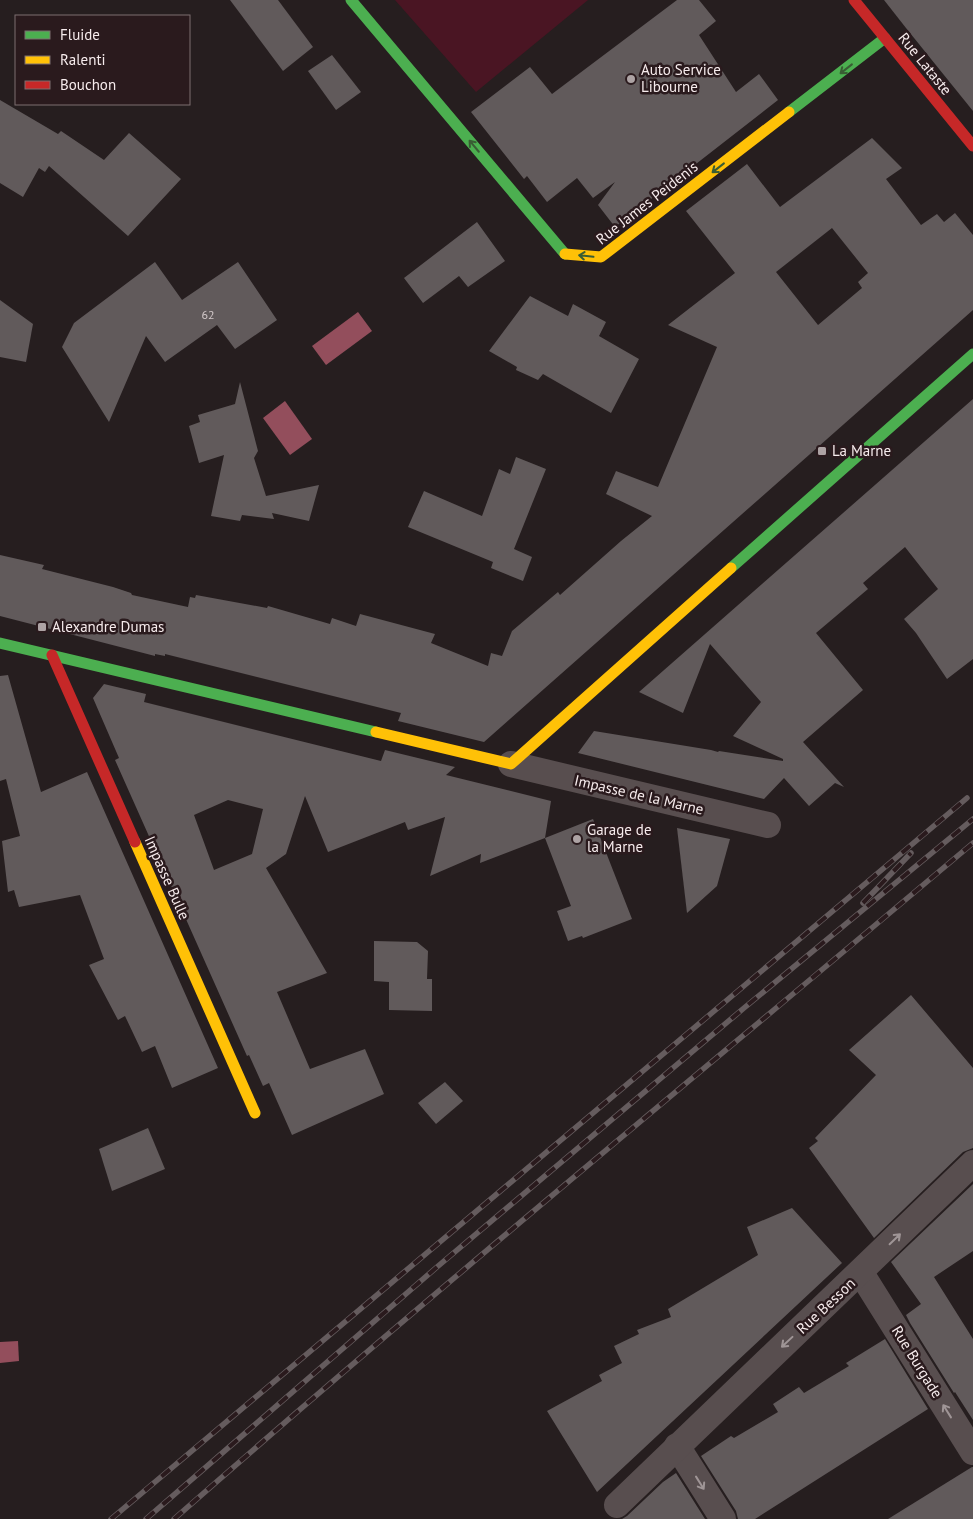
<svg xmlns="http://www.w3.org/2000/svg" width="973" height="1519" viewBox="0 0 973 1519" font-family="'PT Sans',sans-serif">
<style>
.green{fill:#4a1523}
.water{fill:#934e5c}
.building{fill:#615a5b;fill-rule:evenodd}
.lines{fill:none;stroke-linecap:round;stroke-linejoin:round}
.street{stroke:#584e4f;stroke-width:26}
.fast{stroke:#4caf50;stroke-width:11}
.slow{stroke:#ffc107;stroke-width:11}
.jam{stroke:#c62828;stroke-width:11}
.rail-casing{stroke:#655c5e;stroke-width:5.5}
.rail{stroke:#2a1a1d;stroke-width:4;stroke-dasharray:11;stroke-linecap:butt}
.oneway{stroke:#395d34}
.oneway2{stroke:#9f9596}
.poi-dot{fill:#ada3a4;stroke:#2a1a1d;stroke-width:2}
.labels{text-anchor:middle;stroke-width:5;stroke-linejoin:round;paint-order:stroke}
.number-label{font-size:12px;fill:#d1c7c8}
.street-label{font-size:15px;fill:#f6ebec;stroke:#2a1a1d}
.poi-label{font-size:15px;fill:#f6ebec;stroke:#2a1a1d;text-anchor:start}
</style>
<rect width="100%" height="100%" fill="#261e1f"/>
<path class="green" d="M 395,0 L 588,0 L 476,92 Z"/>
<g class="water">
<path d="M 358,312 L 372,331 L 326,365 L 312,346 Z"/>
<path d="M 285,401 L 312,439 L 290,455 L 263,418 Z"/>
<path d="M 18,1341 L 19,1361 L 0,1363 L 0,1342 Z"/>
</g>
<g class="building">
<path d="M 230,0 L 278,0 L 313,47 L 283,71 Z"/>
<path d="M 677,0 L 699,0 L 716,21 L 699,35 L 736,92 L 759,74 L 778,100 L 615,227 L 598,205 L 615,182 L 593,198 L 577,178 L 547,202 L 527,176 L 524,179 L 471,112 L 530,67 L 552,94 Z"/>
<path d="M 884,0 L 973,0 L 973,111 L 906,28 Z"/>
<path d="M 332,55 L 361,92 L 336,110 L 308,71 Z"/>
<path d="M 0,100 L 58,134 L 61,131 L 104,160 L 129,133 L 181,179 L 128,236 L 49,166 L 45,172 L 39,168 L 23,197 L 0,183 Z"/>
<path d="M 872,138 L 902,168 L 886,179 L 921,225 L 937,214 L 944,222 L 955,213 L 973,235 L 973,310 L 484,742 L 398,721 L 401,713 L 165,654 L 165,656 L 155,654 L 155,656 L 0,616 L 0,555 L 44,565 L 42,569 L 113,587 L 131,593 L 132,595 L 188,607 L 190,597 L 195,598 L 196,595 L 267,608 L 268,606 L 330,624 L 332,618 L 356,626 L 360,614 L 435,634 L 431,643 L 488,666 L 491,653 L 502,656 L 512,631 L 558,592 L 560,595 L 621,541 L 652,516 L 606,494 L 616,471 L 658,487 L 717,347 L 668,325 L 735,273 L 686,211 L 747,164 L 780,207 ZM 832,228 L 868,273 L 858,282 L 862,288 L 818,325 L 776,272 Z"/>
<path d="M 477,222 L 505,261 L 468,287 L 459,276 L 423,303 L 404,278 Z"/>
<path d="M 155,262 L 182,300 L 238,262 L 277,320 L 235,349 L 217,325 L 165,362 L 146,336 L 109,422 L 62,347 L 74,323 Z"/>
<path d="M 530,296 L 568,316 L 573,304 L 606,322 L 599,336 L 639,359 L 611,413 L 543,374 L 538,380 L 516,370 L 517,367 L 489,351 Z"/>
<path d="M 0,300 L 33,324 L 26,362 L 0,357 Z"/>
<path d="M 240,382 L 258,451 L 254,458 L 266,496 L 319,485 L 309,521 L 272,513 L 274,519 L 242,515 L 240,521 L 211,516 L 224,455 L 199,463 L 189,426 L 200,422 L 198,415 L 235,404 Z"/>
<path d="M 973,399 L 973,659 L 947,679 L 916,633 L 904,619 L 938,589 L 905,547 L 863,583 L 868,589 L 816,633 L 863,690 L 803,742 L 844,787 L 835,783 L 809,806 L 784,778 L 764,799 L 578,753 L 594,731 L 711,750 L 718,752 L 719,751 L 783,761 L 783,759 L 733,736 L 761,702 L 710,644 L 683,713 L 639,692 Z"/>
<path d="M 516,457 L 546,469 L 514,549 L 532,557 L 523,581 L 491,568 L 493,562 L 408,527 L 424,491 L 482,516 L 499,469 L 510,474 Z"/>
<path d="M 8,675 L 41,792 L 87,772 L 218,1068 L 172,1088 L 155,1046 L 142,1052 L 125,1016 L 118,1020 L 89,965 L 104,959 L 80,895 L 19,907 L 14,890 L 8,892 L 2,841 L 20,836 L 6,779 L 0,781 L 0,676 Z"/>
<path d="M 104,684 L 146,694 L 144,702 L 381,761 L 385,750 L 455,767 L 446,775 L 551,801 L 545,838 L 480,863 L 481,854 L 430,876 L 445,817 L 408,830 L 405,822 L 328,852 L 305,796 L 286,854 L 266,868 L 327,973 L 277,992 L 310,1069 L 365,1049 L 384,1094 L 292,1135 L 269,1083 L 263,1086 L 249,1055 L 247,1056 L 115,760 L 119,758 L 93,698 ZM 228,800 L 263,809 L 252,854 L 214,870 L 194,815 Z"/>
<path d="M 593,819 L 632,919 L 583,938 L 582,936 L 568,941 L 557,911 L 571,906 L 545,838 Z"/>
<path d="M 677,828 L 730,839 L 717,886 L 687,913 Z"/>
<path d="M 374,941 L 417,942 L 428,951 L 427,979 L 432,979 L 432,1011 L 389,1010 L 389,982 L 374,981 Z"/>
<path d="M 911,995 L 973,1068 L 973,1148 L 963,1152 L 874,1238 L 809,1148 L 818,1141 L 815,1138 L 876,1075 L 849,1050 Z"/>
<path d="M 445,1082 L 463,1101 L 436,1124 L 418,1103 Z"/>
<path d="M 148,1128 L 165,1169 L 112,1191 L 99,1149 Z"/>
<path d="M 973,1184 L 973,1251 L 934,1277 L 973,1339 L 973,1420 L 955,1392 L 954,1393 L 910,1323 L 906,1315 L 921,1304 L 891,1262 Z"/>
<path d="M 792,1208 L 842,1263 L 597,1492 L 547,1411 L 602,1381 L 599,1375 L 622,1363 L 614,1346 L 639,1334 L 637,1330 L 671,1317 L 668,1309 L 758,1255 L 747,1227 Z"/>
<path d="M 885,1339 L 928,1409 L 755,1519 L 738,1519 L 736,1511 L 701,1456 L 731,1436 L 734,1438 L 778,1412 L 773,1404 L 799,1387 L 804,1393 L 849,1366 L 846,1363 Z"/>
<path d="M 972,1467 L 973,1467 L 973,1519 L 888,1519 Z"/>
<path d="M 676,1473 L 705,1519 L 622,1519 L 627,1516 L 663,1482 Z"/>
</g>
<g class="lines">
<g class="street">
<path d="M 511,764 L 768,825"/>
<path d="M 861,1273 L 973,1452"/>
<path d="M 677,1446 L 723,1519"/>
<path d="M 617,1505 L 973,1163"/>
</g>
<g class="fast">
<path d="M 351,0 L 565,254"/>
<path d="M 789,112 L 885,38"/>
<path d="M 731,568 L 973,354"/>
<path d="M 0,643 L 376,732"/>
</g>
<g class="slow">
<path d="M 565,254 L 601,257 L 789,112"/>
<path d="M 376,732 L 511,764 L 731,568"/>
<path d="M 135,842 L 255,1113"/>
</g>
<g class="jam">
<path d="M 854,0 L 973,146"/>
<path d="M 52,655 L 135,842"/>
</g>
<defs>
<g id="rail">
<path d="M 863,903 L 911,853"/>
<path d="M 111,1519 L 967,798"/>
<path d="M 146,1519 L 437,1267 L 744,1008 L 973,819"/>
<path d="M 174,1519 C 436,1289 706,1068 973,843"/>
</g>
</defs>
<use href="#rail" class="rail-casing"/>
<use href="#rail" class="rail"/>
</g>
<defs><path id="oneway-shaft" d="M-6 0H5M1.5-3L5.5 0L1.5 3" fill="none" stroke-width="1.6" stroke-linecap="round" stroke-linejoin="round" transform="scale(1.25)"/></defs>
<g class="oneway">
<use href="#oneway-shaft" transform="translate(846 69) rotate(142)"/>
<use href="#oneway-shaft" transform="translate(474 146) rotate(-130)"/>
<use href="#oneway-shaft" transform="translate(718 168) rotate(142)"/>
<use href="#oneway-shaft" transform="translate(586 256) rotate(-174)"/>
</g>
<g class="oneway2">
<use href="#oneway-shaft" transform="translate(895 1239) rotate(-44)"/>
<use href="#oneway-shaft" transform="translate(787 1342) rotate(137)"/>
<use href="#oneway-shaft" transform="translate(947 1411) rotate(-122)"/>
<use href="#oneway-shaft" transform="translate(700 1483) rotate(58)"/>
</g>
<g class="poi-dot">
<circle cx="631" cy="79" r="5"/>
<rect x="817" y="446" width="10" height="10" rx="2.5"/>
<rect x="37" y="622" width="10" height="10" rx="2.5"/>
<circle cx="577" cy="839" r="5"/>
</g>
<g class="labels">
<g class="number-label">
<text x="208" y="319">62</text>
</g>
<g class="street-label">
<text transform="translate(925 64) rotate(51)" y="5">Rue Lataste</text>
<text transform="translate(647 203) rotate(-38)" y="5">Rue James Peidenis</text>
<text transform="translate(639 795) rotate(13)" y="5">Impasse de la Marne</text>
<text transform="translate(167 878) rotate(66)" y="5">Impasse Bulle</text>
<text transform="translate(826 1306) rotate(-43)" y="5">Rue Besson</text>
<text transform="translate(917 1362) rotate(58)" y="5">Rue Burgade</text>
</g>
<g class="poi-label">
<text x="641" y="75">Auto Service<tspan x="641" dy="17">Libourne</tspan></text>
<text x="832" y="456">La Marne</text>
<text x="52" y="632">Alexandre Dumas</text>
<text x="587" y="835">Garage de<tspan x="587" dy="17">la Marne</tspan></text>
</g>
</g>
<rect x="15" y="15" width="175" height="90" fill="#2a1a1d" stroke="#7c6e70"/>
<rect x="25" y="31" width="25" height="8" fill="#4caf50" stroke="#7c6e70"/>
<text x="60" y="40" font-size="15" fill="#f6ebec">Fluide</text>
<rect x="25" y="56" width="25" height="8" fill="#ffc107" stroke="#7c6e70"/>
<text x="60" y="65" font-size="15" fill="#f6ebec">Ralenti</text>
<rect x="25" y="81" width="25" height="8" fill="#c62828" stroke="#7c6e70"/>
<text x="60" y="90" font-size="15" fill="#f6ebec">Bouchon</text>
</svg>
